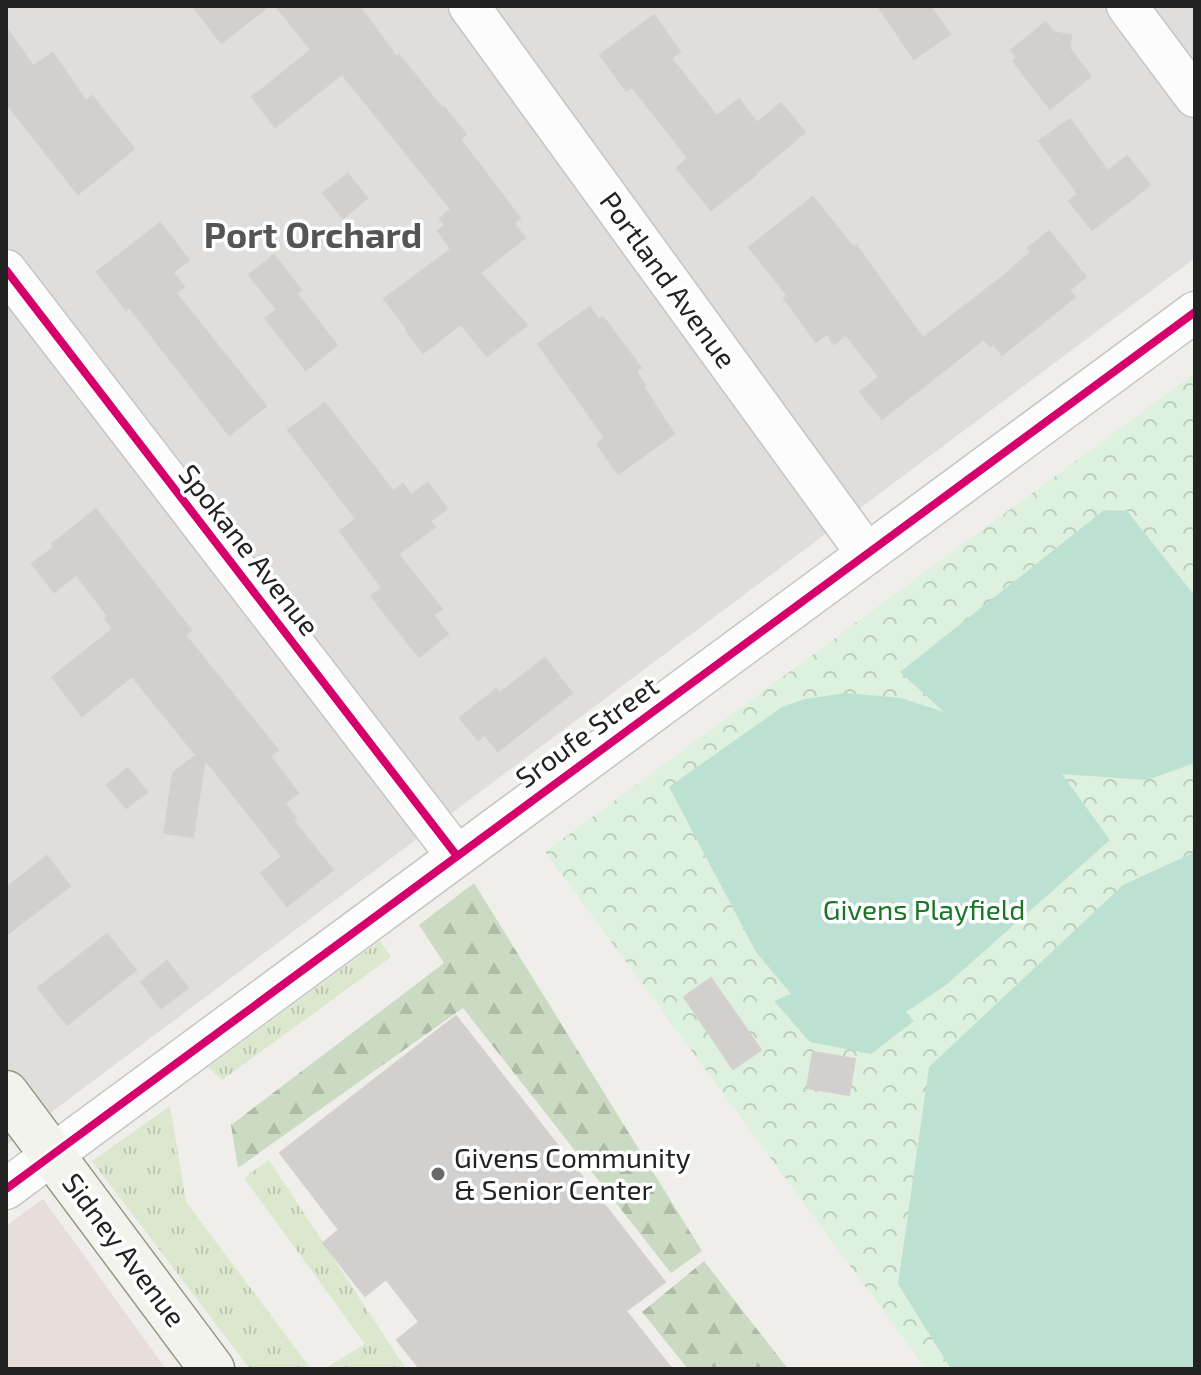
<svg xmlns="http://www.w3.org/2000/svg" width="1201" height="1375" viewBox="0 0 1201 1375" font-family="'Exo 2',sans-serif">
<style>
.residential{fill:#dfdedc}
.commercial{fill:#e7dddb}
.grass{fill:url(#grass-tufts)}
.forest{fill:url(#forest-firs)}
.park{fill:url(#park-crowns)}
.pitch{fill:#bce1d3}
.building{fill:#d2d0ce;stroke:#d3d0cd;stroke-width:2}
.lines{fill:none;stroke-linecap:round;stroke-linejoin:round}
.street-casing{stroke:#c6c5c3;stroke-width:43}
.secondary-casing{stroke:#969884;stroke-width:47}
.street{stroke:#fdfcfc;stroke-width:40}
.secondary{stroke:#f3f3ee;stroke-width:44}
.cycleway-casing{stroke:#fff;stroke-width:13}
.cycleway{stroke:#d6006c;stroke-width:8}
.poi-dot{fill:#6a6968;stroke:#fff;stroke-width:3}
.labels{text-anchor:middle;stroke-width:7;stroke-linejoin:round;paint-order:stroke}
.street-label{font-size:28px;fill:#222;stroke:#fff}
.park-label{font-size:28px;fill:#197626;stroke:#fff}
.poi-label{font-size:28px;fill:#222;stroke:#fff;text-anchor:start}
.district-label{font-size:36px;font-weight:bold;fill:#555;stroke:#fff}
</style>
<defs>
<pattern id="grass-tufts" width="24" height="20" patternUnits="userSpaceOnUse" patternTransform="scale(2)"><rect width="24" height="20" fill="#dbe8ce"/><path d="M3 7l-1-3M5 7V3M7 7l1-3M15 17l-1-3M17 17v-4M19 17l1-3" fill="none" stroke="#bcc7b1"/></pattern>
<pattern id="forest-firs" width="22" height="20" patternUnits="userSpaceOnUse" patternTransform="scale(2)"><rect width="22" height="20" fill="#cbdbc3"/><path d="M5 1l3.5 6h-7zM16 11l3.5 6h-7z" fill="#aebca7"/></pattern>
<pattern id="park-crowns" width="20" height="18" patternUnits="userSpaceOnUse" patternTransform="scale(2)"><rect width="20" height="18" fill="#ddf1de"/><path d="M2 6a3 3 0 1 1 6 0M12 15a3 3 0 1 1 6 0" fill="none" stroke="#bdcebe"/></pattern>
</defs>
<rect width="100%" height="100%" fill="#f0eeeb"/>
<path class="residential" d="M 6,6 L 1195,6 L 1195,258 L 6,1146 Z"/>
<path class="commercial" d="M 43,1199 L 166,1369 L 6,1369 L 6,1226 Z"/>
<g class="grass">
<path d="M 380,941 L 391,957 L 222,1080 L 208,1067 Z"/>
<path d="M 170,1106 L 186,1202 L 311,1369 L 250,1369 L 92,1161 Z"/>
<path d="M 269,1160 L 406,1369 L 324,1369 L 365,1344 L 244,1178 Z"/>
</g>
<g class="forest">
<path d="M 474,883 L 702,1251 L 671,1273 L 463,1008 L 238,1168 L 231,1125 L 444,963 L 419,925 Z"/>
<path d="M 704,1261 L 788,1369 L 688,1369 L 642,1312 Z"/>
</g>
<path class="park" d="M 1195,373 L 1195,1369 L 926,1369 L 545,852 Z"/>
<g class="pitch">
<path d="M 1104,510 L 1127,511 L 1195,596 L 1195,763 L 1147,780 L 1062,774 L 1110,840 L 946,985 L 906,1012 L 914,1021 L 871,1054 L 810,1042 L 774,1001 L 791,994 L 756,952 L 669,787 L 782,707 L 805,699 L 846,693 L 901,698 L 944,712 L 900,672 Z"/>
<path d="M 1195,852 L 1195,1369 L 951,1369 L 898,1284 L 929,1067 L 1123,885 Z"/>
</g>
<g class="building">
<path d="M 193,6 L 269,6 L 221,43 Z"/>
<path d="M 276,6 L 359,6 L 397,57 L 399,55 L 442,108 L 444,107 L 466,134 L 460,139 L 520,218 L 514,223 L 525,238 L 480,273 L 527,325 L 487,356 L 461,324 L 423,353 L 406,330 L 407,329 L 384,299 L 451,249 L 438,231 L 445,225 L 440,218 L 451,209 L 342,74 L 275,127 L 252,97 L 311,50 Z"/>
<path d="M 878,6 L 930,6 L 950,34 L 914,59 Z"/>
<path d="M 654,15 L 680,52 L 671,58 L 717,116 L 739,99 L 757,123 L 781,103 L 805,132 L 755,174 L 756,175 L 711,210 L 677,168 L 688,158 L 632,87 L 626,91 L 600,55 Z"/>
<path d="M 1046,22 L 1053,32 L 1071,35 L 1070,49 L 1091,76 L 1050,109 L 1013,61 L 1017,58 L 1011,50 Z"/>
<path d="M 6,27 L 33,66 L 53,53 L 86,101 L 92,96 L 134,149 L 78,194 L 6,103 Z"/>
<path d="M 1070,119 L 1108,171 L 1127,156 L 1150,185 L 1092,230 L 1069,201 L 1078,194 L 1039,141 Z"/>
<path d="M 348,174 L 367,198 L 343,218 L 323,193 Z"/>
<path d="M 813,197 L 853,247 L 856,245 L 923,338 L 1006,274 L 1031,252 L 1028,248 L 1049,231 L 1086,277 L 1069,290 L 1075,297 L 1002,355 L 994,344 L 990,346 L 984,339 L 882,419 L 860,392 L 879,377 L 846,335 L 834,344 L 827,334 L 816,342 L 784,298 L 787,295 L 749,247 Z"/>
<path d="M 160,223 L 189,260 L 173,272 L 184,287 L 176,293 L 266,406 L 229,435 L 129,307 L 126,310 L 97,272 Z"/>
<path d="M 274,255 L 301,290 L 292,298 L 297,294 L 337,345 L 306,370 L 265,318 L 277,310 L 249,275 Z"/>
<path d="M 590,307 L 599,320 L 603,317 L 641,368 L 636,371 L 645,385 L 643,386 L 674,434 L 618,474 L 597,444 L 605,438 L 538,344 Z"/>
<path d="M 325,403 L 393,491 L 403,484 L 411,495 L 428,483 L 447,509 L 430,521 L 435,527 L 398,554 L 442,609 L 433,615 L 448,634 L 419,657 L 371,596 L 382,588 L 340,531 L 356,519 L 288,430 Z"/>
<path d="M 96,509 L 191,630 L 185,635 L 278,750 L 270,756 L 298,793 L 285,803 L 296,818 L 293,820 L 333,870 L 287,906 L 261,873 L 282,857 L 205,759 L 193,837 L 164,833 L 173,773 L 196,755 L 132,676 L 82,716 L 52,677 L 113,629 L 105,619 L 108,616 L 76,575 L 54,592 L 32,564 L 54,547 L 52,544 Z"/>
<path d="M 545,658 L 572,693 L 498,751 L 485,735 L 478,740 L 460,718 L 496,689 L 500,693 Z"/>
<path d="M 128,768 L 147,792 L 126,808 L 107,785 Z"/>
<path d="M 47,856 L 70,886 L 6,935 L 6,888 Z"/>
<path d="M 107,934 L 136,970 L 67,1025 L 38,988 Z"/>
<path d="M 167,961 L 188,988 L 161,1008 L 141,982 Z"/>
<path d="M 711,978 L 761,1050 L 733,1069 L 684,997 Z"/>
<path d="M 456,1016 L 665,1282 L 626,1311 L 672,1369 L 420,1369 L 397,1340 L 419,1322 L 386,1279 L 365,1296 L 323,1243 L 339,1230 L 280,1153 Z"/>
<path d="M 813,1052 L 855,1059 L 849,1095 L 807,1088 Z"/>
</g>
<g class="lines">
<defs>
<g id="street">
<path d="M 469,6 L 867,554"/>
<path d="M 1127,6 L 1195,97"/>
<path d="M 6,270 L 457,856"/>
<path d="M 6,1189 L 1195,312"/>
</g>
<path id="secondary" d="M 6,1093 L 212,1369"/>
</defs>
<use href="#street" class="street-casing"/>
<use href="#secondary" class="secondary-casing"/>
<use href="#street" class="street"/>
<use href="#secondary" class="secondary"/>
<defs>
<g id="cycleway">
<path d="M 6,270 L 457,856"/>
<path d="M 6,1189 L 1195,312"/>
</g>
</defs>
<use href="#cycleway" class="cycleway-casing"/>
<use href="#cycleway" class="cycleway"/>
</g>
<circle class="poi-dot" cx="438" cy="1174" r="8"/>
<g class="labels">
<g class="street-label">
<text transform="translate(668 280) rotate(54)" y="10">Portland Avenue</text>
<text transform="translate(249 550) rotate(52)" y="10">Spokane Avenue</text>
<text transform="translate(587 732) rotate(-36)" y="10">Sroufe Street</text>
<text transform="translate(124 1250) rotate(53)" y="10">Sidney Avenue</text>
</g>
<g class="park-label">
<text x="924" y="920">Givens Playfield</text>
</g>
<g class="poi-label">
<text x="454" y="1168">Givens Community<tspan x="454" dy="32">&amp; Senior Center</tspan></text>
</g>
<g class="district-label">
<text x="313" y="248">Port Orchard</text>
</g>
</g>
<rect width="1201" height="1375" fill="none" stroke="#222222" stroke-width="16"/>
</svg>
